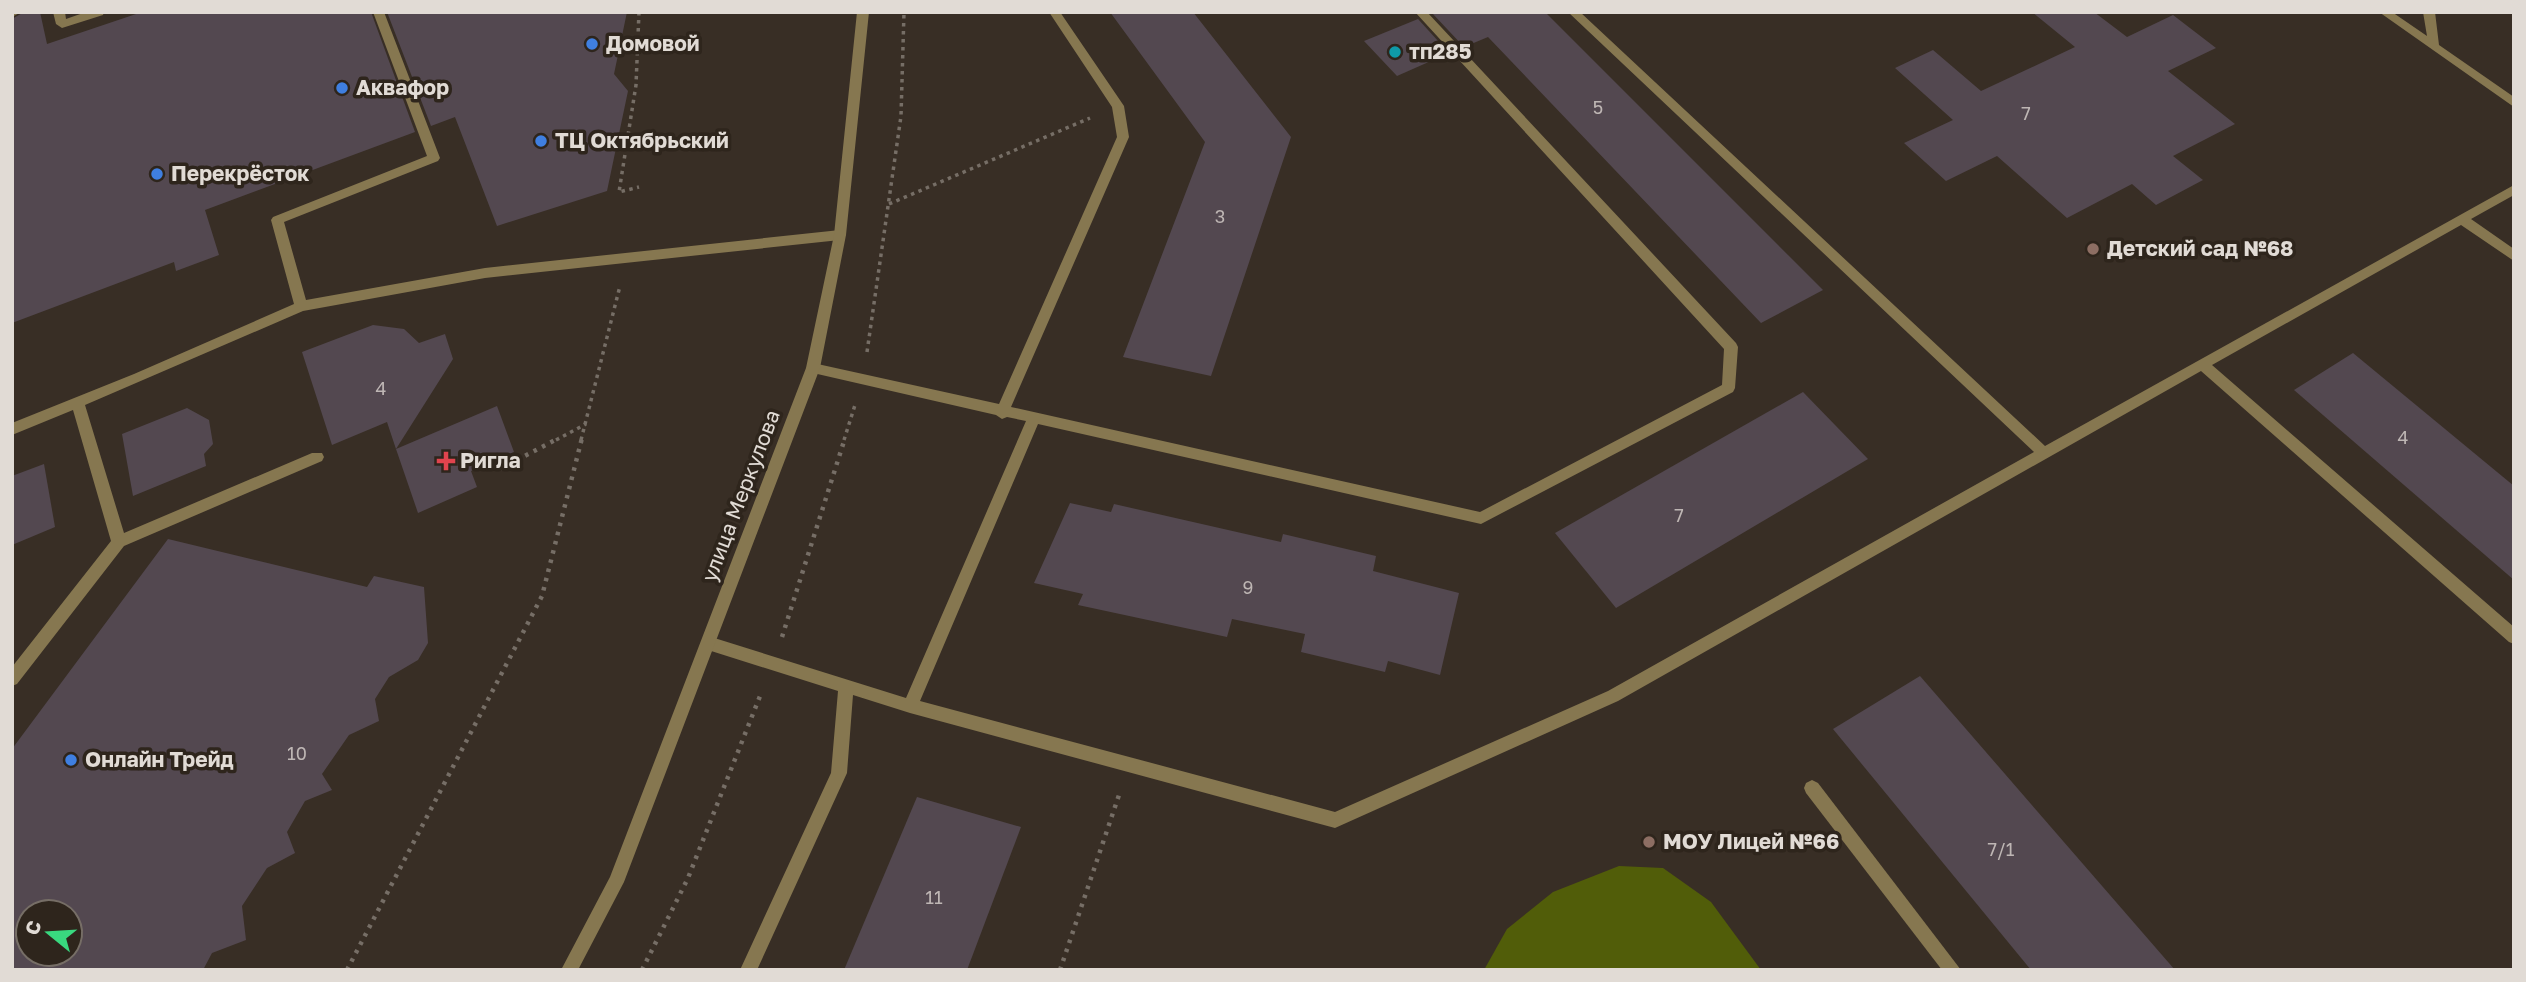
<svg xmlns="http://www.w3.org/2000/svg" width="2526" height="982" viewBox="0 0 2526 982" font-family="'Golos Text',sans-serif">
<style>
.green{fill:#515d09}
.building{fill:#534850;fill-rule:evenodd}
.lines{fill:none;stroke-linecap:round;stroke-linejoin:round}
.path-far1{stroke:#766e66;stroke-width:3.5;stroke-dasharray:3.5 4.5;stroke-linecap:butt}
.path{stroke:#766e66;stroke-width:4.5;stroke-dasharray:3.5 6;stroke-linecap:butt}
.service{fill:#867750;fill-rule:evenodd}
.tertiary{fill:#867750;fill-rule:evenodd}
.shop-dot{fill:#3f7fe0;stroke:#2e251c;stroke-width:2.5}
.culture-dot{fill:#0f9aa8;stroke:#2e251c;stroke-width:2.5}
.education-dot{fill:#8d6e63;stroke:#2e251c;stroke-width:2.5}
.health-dot{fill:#e0444e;stroke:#2e251c;stroke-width:2.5}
.labels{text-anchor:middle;stroke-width:7;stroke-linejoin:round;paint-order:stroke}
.number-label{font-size:18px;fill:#beb6b4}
.poi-label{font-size:21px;font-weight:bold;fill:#e1dbd5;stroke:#2e251c;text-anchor:start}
.street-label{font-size:21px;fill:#e1dbd5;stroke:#2e251c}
</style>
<rect width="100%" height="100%" fill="#382e25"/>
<path class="green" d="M 1619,866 L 1663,868 L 1711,902 L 1761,970 L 1484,970 L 1507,929 L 1553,892 Z"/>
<g class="building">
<path d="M 24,12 L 40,12 L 47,44 L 142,12 L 371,12 L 415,132 L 205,210 L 219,255 L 176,271 L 174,262 L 12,323 L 12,19 Z"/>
<path d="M 387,12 L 627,12 L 614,74 L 628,91 L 607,191 L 497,226 L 455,117 L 431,126 Z"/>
<path d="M 1110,12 L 1193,12 L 1291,137 L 1211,376 L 1123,357 L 1205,142 Z"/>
<path d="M 1545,12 L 1823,290 L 1761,323 L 1488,37 L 1464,47 L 1432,13 Z"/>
<path d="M 2032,12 L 2094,12 L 2127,37 L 2173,15 L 2216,48 L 2168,71 L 2235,124 L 2173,156 L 2203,180 L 2156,205 L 2132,184 L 2067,218 L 1997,156 L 1946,181 L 1904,143 L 1953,120 L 1895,68 L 1933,50 L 1981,91 L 2075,47 Z"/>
<path d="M 1418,19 L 1449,53 L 1397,76 L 1364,41 Z"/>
<path d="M 373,325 L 404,329 L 419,343 L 445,334 L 453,359 L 396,449 L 387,422 L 332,445 L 302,352 Z"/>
<path d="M 2353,353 L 2514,486 L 2514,580 L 2294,390 Z"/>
<path d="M 1803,392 L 1868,459 L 1616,608 L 1555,533 Z"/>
<path d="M 497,406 L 514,452 L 471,471 L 477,487 L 418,513 L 396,449 Z"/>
<path d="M 187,408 L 209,420 L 213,444 L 204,454 L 206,466 L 133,496 L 122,434 Z"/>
<path d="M 44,464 L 55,527 L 12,545 L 12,476 Z"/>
<path d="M 1070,503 L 1111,512 L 1114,504 L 1281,542 L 1283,534 L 1376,556 L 1373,571 L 1459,593 L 1440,675 L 1388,661 L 1385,672 L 1301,652 L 1305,634 L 1232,619 L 1227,637 L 1078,605 L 1083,594 L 1034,583 Z"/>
<path d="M 168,539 L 367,587 L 374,576 L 424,587 L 428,643 L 418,660 L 389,677 L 375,699 L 379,721 L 349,735 L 322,774 L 332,790 L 305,801 L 287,832 L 295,853 L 267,868 L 242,906 L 246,940 L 212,953 L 203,970 L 12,970 L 12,749 ZM 28,912 L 70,912 L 70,954 L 28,954 Z"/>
<path d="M 1920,676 L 2175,970 L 2031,970 L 1833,729 Z"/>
<path d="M 917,797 L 1021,827 L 967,970 L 844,970 Z"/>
</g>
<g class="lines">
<g class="path-far1">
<path d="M 639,12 L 636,85 L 619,192 L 639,187"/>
<path d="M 889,204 L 1090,118"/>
<path d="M 867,352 L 901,116 L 904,12"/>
<path d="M 556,440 L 586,424"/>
<path d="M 581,440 L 620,286"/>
<path d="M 844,440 L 855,405"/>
</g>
<g class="path">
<path d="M 500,469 L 559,438"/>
<path d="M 782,637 L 845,438"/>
<path d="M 347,970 L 542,596 L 582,438"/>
<path d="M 642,970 L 688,878 L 762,691"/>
<path d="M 1060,970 L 1119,795"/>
</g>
<g class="service">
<path d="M 12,12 L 21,12 L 12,17 Z"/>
<path d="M 53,12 L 65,12 L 66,19 L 86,12 L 104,12 L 103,15 L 62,28 L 56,24 Z"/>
<path d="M 373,12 L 384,12 L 440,158 L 438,161 L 284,222 L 306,300 L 485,268 L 840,230 L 846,235 L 840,240 L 485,278 L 303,311 L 85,405 L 124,533 L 312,453 L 322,453 L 324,457 L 322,461 L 124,546 L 17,684 L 12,686 L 12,667 L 111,541 L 73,410 L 12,435 L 12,423 L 134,374 L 294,304 L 271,220 L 273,217 L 427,156 Z"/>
<path d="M 1049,12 L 1060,12 L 1124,106 L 1129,137 L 1011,407 L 1480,512 L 1722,385 L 1724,349 L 1415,12 L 1427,12 L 1736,343 L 1738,347 L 1735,388 L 1733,392 L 1481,524 L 1038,424 L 920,701 L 1335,812 L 1608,691 L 2034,452 L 1568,12 L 1580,12 L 2045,446 L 2514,185 L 2514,195 L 2471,219 L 2514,249 L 2514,261 L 2461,225 L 2212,365 L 2514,627 L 2514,644 L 2509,642 L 2201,371 L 1618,701 L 1335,828 L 910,713 L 853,695 L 847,773 L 757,970 L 740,970 L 831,773 L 838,691 L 708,650 L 703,648 L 701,643 L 703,638 L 708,636 L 906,698 L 1026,421 L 1007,417 L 1002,419 L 996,415 L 813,373 L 806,368 L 813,363 L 999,404 L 1117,137 L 1112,107 Z"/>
<path d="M 2379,12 L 2392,12 L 2427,36 L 2423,12 L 2435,12 L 2439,45 L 2514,97 L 2514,107 Z"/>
<path d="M 1812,780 L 1818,783 L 1961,970 L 1942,970 L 1806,793 L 1804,788 L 1806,783 Z"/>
</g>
<path class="tertiary" d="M 857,12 L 869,12 L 846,235 L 820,368 L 624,882 L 578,970 L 561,970 L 610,877 L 806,368 L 834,235 Z"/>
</g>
<g class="shop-dot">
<circle cx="592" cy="44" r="7"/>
<circle cx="342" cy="88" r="7"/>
<circle cx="541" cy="141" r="7"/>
<circle cx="157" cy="174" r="7"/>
<circle cx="71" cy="760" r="7"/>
</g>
<circle class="culture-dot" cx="1395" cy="52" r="7"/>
<g class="education-dot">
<circle cx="2093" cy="249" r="7"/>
<circle cx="1649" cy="842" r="7"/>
</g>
<path class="health-dot" d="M442.5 450.5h7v7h7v7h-7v7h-7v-7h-7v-7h7z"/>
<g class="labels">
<g class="number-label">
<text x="1598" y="114">5</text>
<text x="2026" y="120">7</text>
<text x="1220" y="223">3</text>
<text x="381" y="395">4</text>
<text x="2403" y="444">4</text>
<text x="1679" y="522">7</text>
<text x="1248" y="594">9</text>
<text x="297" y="760">10</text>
<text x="2001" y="856">7/1</text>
<text x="934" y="904">11</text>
</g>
<g class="poi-label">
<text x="606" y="51">Домовой</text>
<text x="1409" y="59">тп285</text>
<text x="356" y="95">Аквафор</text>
<text x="555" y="148">ТЦ Октябрьский</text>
<text x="171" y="181">Перекрёсток</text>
<text x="2107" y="256">Детский сад №68</text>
<text x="460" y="468">Ригла</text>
<text x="85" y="767">Онлайн Трейд</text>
<text x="1663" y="849">МОУ Лицей №66</text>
</g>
<g class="street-label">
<text transform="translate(741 496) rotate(-69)" y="7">улица Меркулова</text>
</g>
</g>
<rect width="2526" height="982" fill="none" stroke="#e1dbd5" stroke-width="28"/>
<g transform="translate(49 933) rotate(288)"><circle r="33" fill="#2e251c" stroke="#766e66" stroke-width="2"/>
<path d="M0-5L12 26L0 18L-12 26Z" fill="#39d87f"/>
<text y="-10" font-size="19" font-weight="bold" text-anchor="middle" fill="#e1dbd5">С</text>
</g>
</svg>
